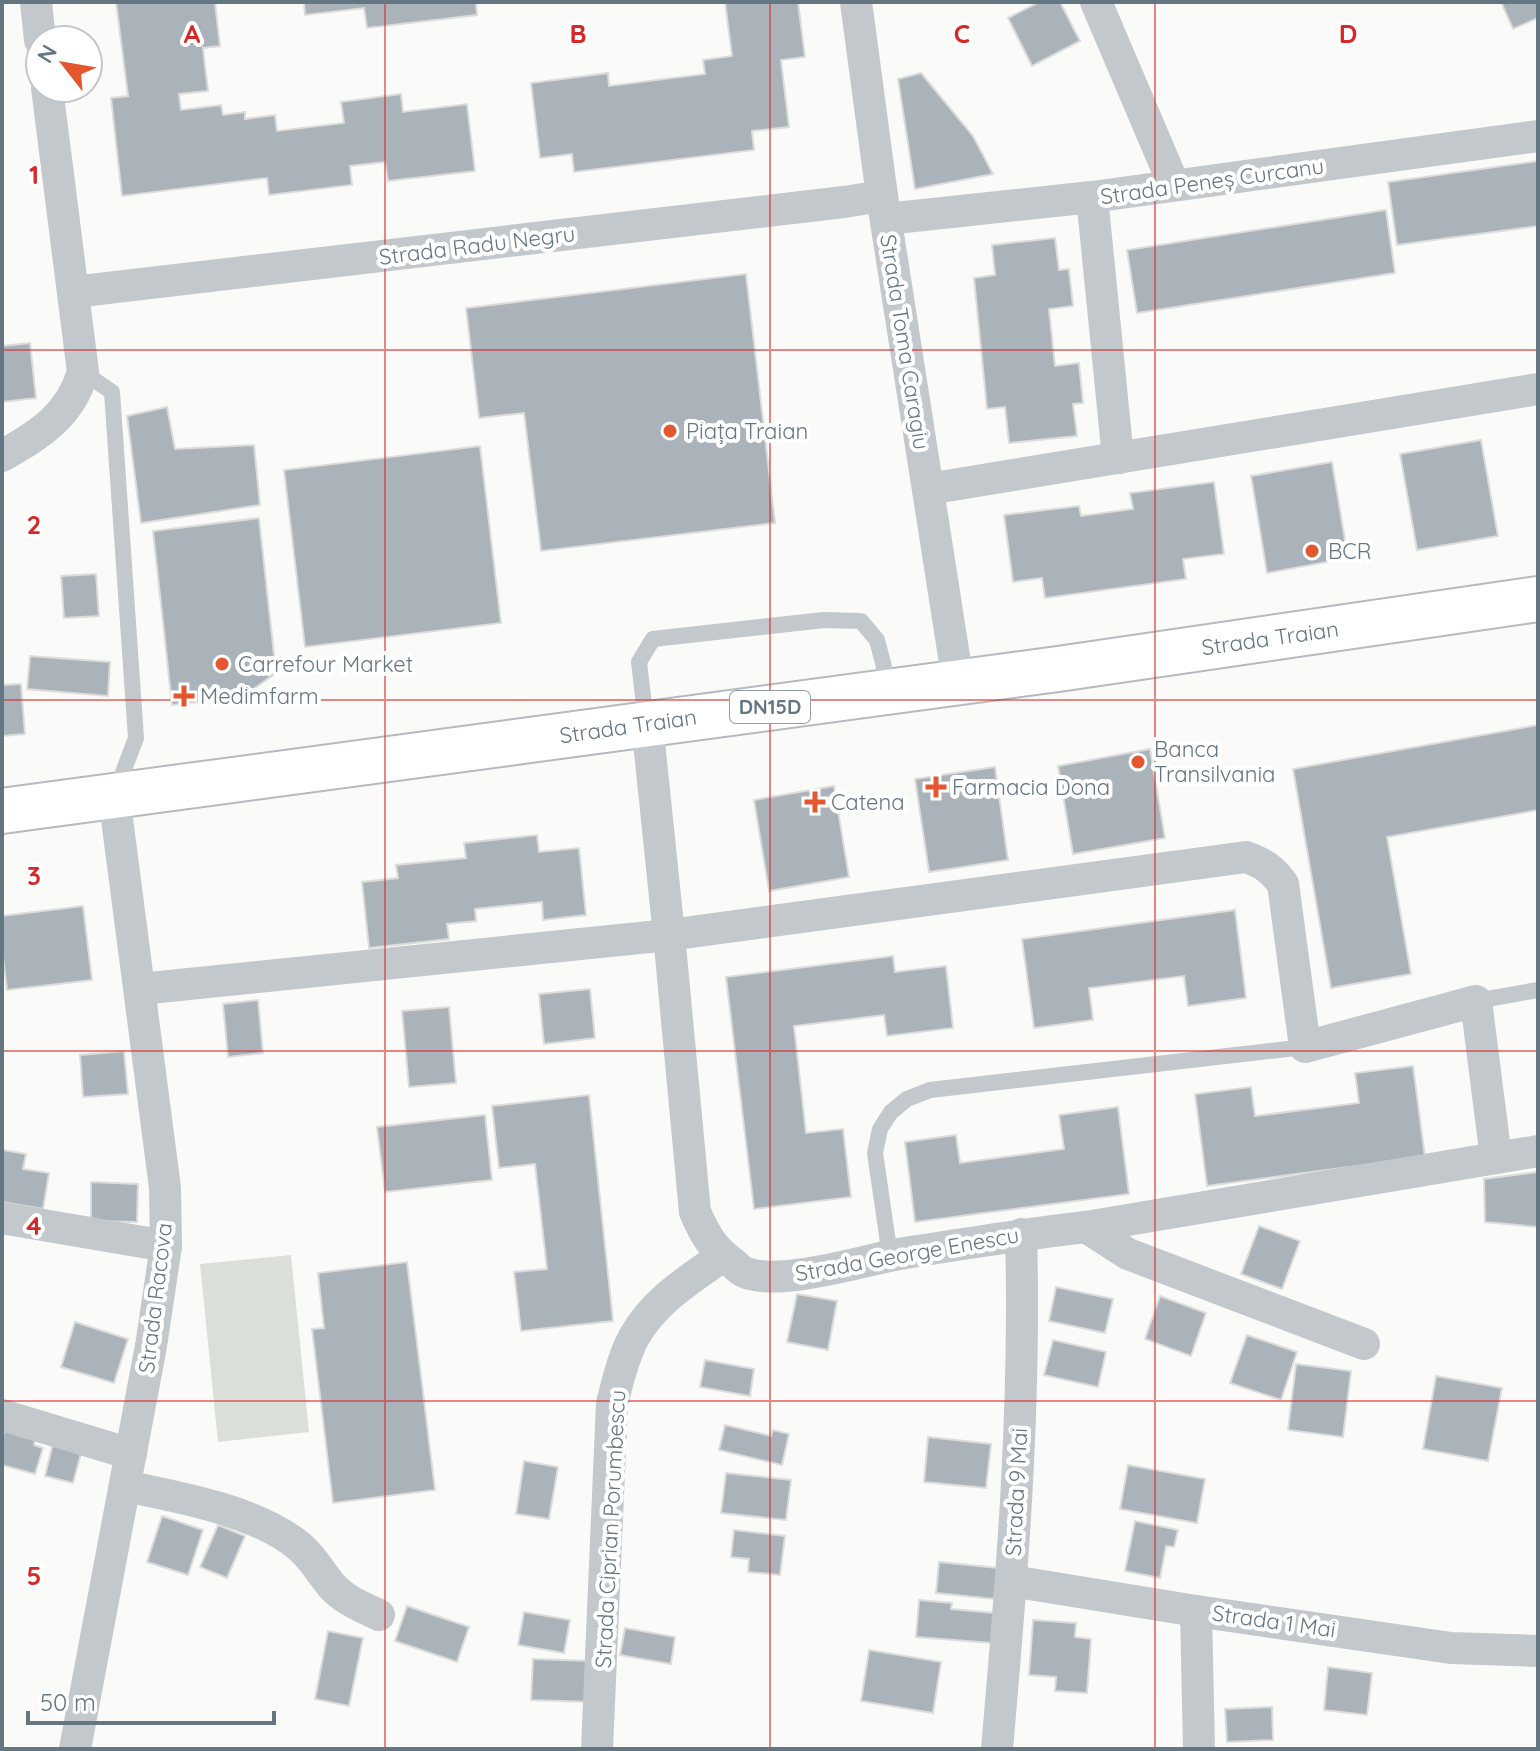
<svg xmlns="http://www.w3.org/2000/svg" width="1540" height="1751" viewBox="0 0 1540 1751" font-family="Quicksand,sans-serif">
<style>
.pitch{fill:#dadfd7}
.building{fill:#aab3b9;stroke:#dcdcda;stroke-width:2}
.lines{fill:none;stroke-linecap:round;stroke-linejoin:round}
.primary-casing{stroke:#b5babe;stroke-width:48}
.service{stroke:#c3c8cc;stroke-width:16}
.minor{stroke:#c3c8cc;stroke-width:32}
.primary{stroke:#fff;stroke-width:44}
.grid{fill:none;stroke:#d62828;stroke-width:2;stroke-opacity:0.55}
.poi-dot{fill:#e4572e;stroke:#fff;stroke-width:3}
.labels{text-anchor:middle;stroke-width:8;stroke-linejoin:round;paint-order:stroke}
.shield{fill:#fff;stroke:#939fa8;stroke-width:2}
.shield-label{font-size:20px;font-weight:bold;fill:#657683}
.street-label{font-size:22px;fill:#657683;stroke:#fff}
.poi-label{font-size:22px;fill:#657683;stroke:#fff;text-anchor:start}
.grid-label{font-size:26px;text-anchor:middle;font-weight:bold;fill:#d62828;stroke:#fff;stroke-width:8;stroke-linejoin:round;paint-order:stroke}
</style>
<rect width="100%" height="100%" fill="#fafaf8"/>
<path class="pitch" d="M 291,1255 L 309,1432 L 218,1442 L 200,1264 Z"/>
<g class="building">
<path d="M 116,2 L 215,2 L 220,46 L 203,48 L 208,91 L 179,94 L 181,110 L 221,105 L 223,115 L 245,112 L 245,119 L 275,115 L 277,131 L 344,123 L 341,102 L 401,94 L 403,112 L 467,104 L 475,171 L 388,181 L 385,162 L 350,166 L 352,185 L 269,195 L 267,178 L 122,196 L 111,98 L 128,96 Z"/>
<path d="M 304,2 L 476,2 L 477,15 L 367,28 L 364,8 L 305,15 Z"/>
<path d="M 725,2 L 798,2 L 805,57 L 781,60 L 789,127 L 752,131 L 754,150 L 574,172 L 572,154 L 540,158 L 531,83 L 608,73 L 609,86 L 705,74 L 703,60 L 732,56 Z"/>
<path d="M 1039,2 L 1060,2 L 1080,41 L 1032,66 L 1008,18 Z"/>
<path d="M 1501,2 L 1538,2 L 1538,18 L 1513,29 Z"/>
<path d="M 921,73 L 973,136 L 993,174 L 915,189 L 898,79 Z"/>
<path d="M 1538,161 L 1538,226 L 1397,245 L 1388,182 Z"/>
<path d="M 1386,210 L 1395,273 L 1137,313 L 1127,250 Z"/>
<path d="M 1055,238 L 1059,270 L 1069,269 L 1073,306 L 1049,309 L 1055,366 L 1079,363 L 1083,403 L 1073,404 L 1077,436 L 1009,443 L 1005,407 L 987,409 L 974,278 L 995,275 L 992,245 Z"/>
<path d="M 746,274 L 775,523 L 541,551 L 524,413 L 479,418 L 466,308 Z"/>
<path d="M 30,343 L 36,398 L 2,402 L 2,346 Z"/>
<path d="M 167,407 L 175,449 L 254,445 L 260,505 L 141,523 L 127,416 Z"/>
<path d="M 1481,440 L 1498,536 L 1417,550 L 1400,454 Z"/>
<path d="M 480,446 L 501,623 L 305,647 L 284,470 Z"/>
<path d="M 1332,462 L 1348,558 L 1267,573 L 1251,476 Z"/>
<path d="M 1214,482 L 1224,554 L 1183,559 L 1186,579 L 1045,598 L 1042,578 L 1013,582 L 1004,515 L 1079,506 L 1081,516 L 1133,509 L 1130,493 Z"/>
<path d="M 259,518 L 276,673 L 242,697 L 172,705 L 153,531 Z"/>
<path d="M 96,574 L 99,616 L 64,618 L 61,576 Z"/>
<path d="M 30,656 L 110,662 L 108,696 L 27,689 Z"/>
<path d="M 21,684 L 25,734 L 2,736 L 2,685 Z"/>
<path d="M 1538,725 L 1538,810 L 1387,837 L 1411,974 L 1331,988 L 1293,769 Z"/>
<path d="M 1150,749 L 1165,838 L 1073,854 L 1058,766 Z"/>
<path d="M 995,767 L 1008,860 L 929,872 L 915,779 Z"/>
<path d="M 834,786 L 849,877 L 769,891 L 754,800 Z"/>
<path d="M 537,835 L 539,852 L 579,848 L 586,915 L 543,920 L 542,902 L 475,909 L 476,921 L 447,924 L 449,939 L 369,948 L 362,882 L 398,878 L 396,865 L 466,858 L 464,843 Z"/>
<path d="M 83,906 L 92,980 L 7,990 L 2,948 L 2,916 Z"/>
<path d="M 1235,910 L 1246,998 L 1188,1006 L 1184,976 L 1089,988 L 1093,1020 L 1034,1028 L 1022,939 Z"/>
<path d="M 893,956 L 895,972 L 946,966 L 953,1028 L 887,1036 L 884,1015 L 794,1026 L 806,1133 L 843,1129 L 851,1197 L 754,1209 L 726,977 Z"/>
<path d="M 590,989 L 595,1038 L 544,1044 L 539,994 Z"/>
<path d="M 258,1000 L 263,1053 L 228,1057 L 223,1004 Z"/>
<path d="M 449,1007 L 456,1083 L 409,1087 L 402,1011 Z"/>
<path d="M 124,1051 L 128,1094 L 83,1097 L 80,1055 Z"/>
<path d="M 1413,1066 L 1425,1157 L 1207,1186 L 1195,1094 L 1251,1087 L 1255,1116 L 1359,1103 L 1355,1073 Z"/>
<path d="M 589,1095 L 613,1321 L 521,1331 L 514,1272 L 547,1269 L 535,1164 L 499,1168 L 492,1106 Z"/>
<path d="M 1118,1107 L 1129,1194 L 915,1222 L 905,1142 L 956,1135 L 960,1163 L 1064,1149 L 1059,1115 Z"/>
<path d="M 485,1115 L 492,1180 L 385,1192 L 377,1127 Z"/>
<path d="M 3,1150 L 26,1154 L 23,1169 L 49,1173 L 43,1209 L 2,1202 Z"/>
<path d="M 1538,1172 L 1538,1227 L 1485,1222 L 1484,1179 Z"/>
<path d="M 91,1182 L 138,1184 L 137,1222 L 91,1221 Z"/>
<path d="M 1259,1226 L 1300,1241 L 1282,1289 L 1241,1274 Z"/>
<path d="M 407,1262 L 435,1490 L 333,1503 L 312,1329 L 324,1328 L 318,1273 Z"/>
<path d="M 1056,1287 L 1113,1299 L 1105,1333 L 1049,1321 Z"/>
<path d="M 797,1294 L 837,1301 L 828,1350 L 787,1342 Z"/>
<path d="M 1160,1296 L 1206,1313 L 1191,1356 L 1145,1339 Z"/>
<path d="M 75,1322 L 128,1339 L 114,1383 L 61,1367 Z"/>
<path d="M 1247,1335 L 1297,1352 L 1281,1400 L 1230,1383 Z"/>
<path d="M 1053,1340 L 1106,1352 L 1098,1387 L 1044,1375 Z"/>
<path d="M 705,1360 L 754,1369 L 750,1396 L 700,1387 Z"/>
<path d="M 1296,1364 L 1351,1371 L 1343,1437 L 1288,1430 Z"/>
<path d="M 1436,1376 L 1502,1388 L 1488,1461 L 1423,1449 Z"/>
<path d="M 6,1424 L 37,1432 L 34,1445 L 43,1448 L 35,1474 L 2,1465 L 2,1440 Z"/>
<path d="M 725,1425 L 771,1436 L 773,1430 L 789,1434 L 782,1465 L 719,1450 Z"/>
<path d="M 928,1437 L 991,1444 L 986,1488 L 924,1482 Z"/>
<path d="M 54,1439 L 83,1446 L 73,1483 L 45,1476 Z"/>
<path d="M 524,1461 L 558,1467 L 549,1519 L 516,1514 Z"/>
<path d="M 1128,1465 L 1205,1479 L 1197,1523 L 1120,1509 Z"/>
<path d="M 726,1473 L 791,1480 L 786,1520 L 721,1513 Z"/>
<path d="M 162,1516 L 203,1530 L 188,1575 L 147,1562 Z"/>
<path d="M 1135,1521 L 1178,1530 L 1174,1547 L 1166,1546 L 1160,1578 L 1125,1571 Z"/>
<path d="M 218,1525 L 245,1536 L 227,1578 L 200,1567 Z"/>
<path d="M 734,1530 L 785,1536 L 780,1575 L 748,1572 L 749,1559 L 731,1557 Z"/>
<path d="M 939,1562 L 998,1568 L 994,1599 L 936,1593 Z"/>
<path d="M 919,1600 L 952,1603 L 951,1609 L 995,1613 L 992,1643 L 916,1637 Z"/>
<path d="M 407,1606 L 469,1627 L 457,1662 L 395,1641 Z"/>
<path d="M 524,1612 L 570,1620 L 564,1653 L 518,1645 Z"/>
<path d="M 1033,1620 L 1076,1623 L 1075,1637 L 1091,1639 L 1087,1693 L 1055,1691 L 1056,1677 L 1029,1675 Z"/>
<path d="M 625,1628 L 675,1637 L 671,1664 L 620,1655 Z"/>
<path d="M 328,1631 L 363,1638 L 349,1706 L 315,1699 Z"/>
<path d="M 869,1650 L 941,1662 L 933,1713 L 861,1701 Z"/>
<path d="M 533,1659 L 592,1661 L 590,1702 L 531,1700 Z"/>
<path d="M 1328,1667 L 1372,1673 L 1367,1715 L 1324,1710 Z"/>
<path d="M 1272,1707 L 1273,1740 L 1227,1742 L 1225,1709 Z"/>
</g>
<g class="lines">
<defs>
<path id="primary" d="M 2,811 L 1058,669 L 1538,599"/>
</defs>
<use href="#primary" class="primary-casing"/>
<g class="service">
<path d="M 83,372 L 112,392 L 136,738 L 116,791"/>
<path d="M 646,722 L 639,662 L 653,639 L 824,620 L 861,621 L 877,640 L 890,690"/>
<path d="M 1476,1001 L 1538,990"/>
<path d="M 890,1256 L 875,1153 L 880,1129 L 891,1112 L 907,1099 L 930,1090 L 1305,1047"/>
</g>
<g class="minor">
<path d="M 36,2 L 40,40"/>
<path d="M 856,2 L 882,196 L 958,682"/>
<path d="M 1096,2 L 1174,185"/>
<path d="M 1092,197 L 1118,458"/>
<path d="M 886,219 L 1092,197 L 1538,136"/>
<path d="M 73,292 L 844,202 L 882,196"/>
<path d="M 2,456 C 40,434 70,416 83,372 L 47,88"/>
<path d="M 928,489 L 1538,389"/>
<path d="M 647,723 L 669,935 L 695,1212 C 705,1235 713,1249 734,1264 C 737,1267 740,1270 744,1272 C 777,1287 862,1261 899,1254 C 962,1244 1023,1234 1086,1227 L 1538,1151"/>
<path d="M 140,989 L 669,935 L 1246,857 C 1263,863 1272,869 1283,884 L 1305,1047 L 1476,1001 L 1496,1158"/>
<path d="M 2,1218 L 166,1246"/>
<path d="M 1086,1227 L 1128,1254 L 1364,1344"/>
<path d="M 2,1415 L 131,1454"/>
<path d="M 125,1486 C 178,1497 258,1511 300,1547 C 313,1558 321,1573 331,1585 C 344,1600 362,1607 379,1615"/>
<path d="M 1011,1581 L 1196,1611 L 1451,1648 L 1538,1651"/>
<path d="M 1196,1611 L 1199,1749"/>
<path d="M 75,1749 L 151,1346 L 166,1246 L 165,1188 L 114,796"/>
<path d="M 597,1749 L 612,1403 C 618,1381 623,1357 634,1337 C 654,1301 690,1279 723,1256"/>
<path d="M 997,1749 C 1012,1578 1026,1406 1021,1234"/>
</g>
<use href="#primary" class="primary"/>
</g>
<path class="grid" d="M 385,2 L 385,1749M 770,2 L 770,1749M 1155,2 L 1155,1749M 2,350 L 1538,350M 2,700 L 1538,700M 2,1051 L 1538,1051M 2,1401 L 1538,1401"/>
<g class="poi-dot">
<circle cx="670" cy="431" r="8"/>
<circle cx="1312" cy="551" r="8"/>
<circle cx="222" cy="664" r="8"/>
<path d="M180 684h8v8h8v8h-8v8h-8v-8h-8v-8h8z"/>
<circle cx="1138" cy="762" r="8"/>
<path d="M932 775h8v8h8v8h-8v8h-8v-8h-8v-8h8z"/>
<path d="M811 790h8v8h8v8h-8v8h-8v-8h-8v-8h8z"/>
</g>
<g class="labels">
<rect class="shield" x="730" y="691" width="80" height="32" rx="6"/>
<g class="shield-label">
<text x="770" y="714">DN15D</text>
</g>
<g class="street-label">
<text transform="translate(1212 181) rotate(-8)" y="8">Strada Peneș Curcanu</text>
<text transform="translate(477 245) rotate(-7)" y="8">Strada Radu Negru</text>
<text transform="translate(905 342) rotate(81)" y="8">Strada Toma Caragiu</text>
<text transform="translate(1270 638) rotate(-8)" y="8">Strada Traian</text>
<text transform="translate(628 726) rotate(-8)" y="8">Strada Traian</text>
<text transform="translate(907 1254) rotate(-10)" y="8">Strada George Enescu</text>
<text transform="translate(155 1298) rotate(-83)" y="8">Strada Racova</text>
<text transform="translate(1016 1492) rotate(-87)" y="8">Strada 9 Mai</text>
<text transform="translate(610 1529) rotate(-87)" y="8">Strada Ciprian Porumbescu</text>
<text transform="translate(1274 1621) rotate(8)" y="8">Strada 1 Mai</text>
</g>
<g class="poi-label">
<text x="686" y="439">Piața Traian</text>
<text x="1328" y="559">BCR</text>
<text x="238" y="672">Carrefour Market</text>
<text x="200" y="704">Medimfarm</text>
<text x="1154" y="757">Banca<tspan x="1154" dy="25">Transilvania</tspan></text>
<text x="952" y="795">Farmacia Dona</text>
<text x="831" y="810">Catena</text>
</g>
</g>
<g class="grid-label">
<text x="192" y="43">A</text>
<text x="578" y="43">B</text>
<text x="962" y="43">C</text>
<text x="1348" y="43">D</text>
<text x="34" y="184">1</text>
<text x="34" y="534">2</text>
<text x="34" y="885">3</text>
<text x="34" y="1235">4</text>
<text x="34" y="1585">5</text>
</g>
<rect width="1540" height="1751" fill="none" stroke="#657683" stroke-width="8"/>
<g transform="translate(64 64) rotate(301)"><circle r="38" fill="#ffffff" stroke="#c1c8cd" stroke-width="2"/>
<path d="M0-6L14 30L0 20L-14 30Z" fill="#e4572e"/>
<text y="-12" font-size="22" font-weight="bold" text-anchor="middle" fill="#657683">N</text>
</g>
<path d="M28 1711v12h246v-12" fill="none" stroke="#657683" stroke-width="4"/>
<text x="40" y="1711" font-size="24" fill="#657683" stroke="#ffffff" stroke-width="6" paint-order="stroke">50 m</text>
</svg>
